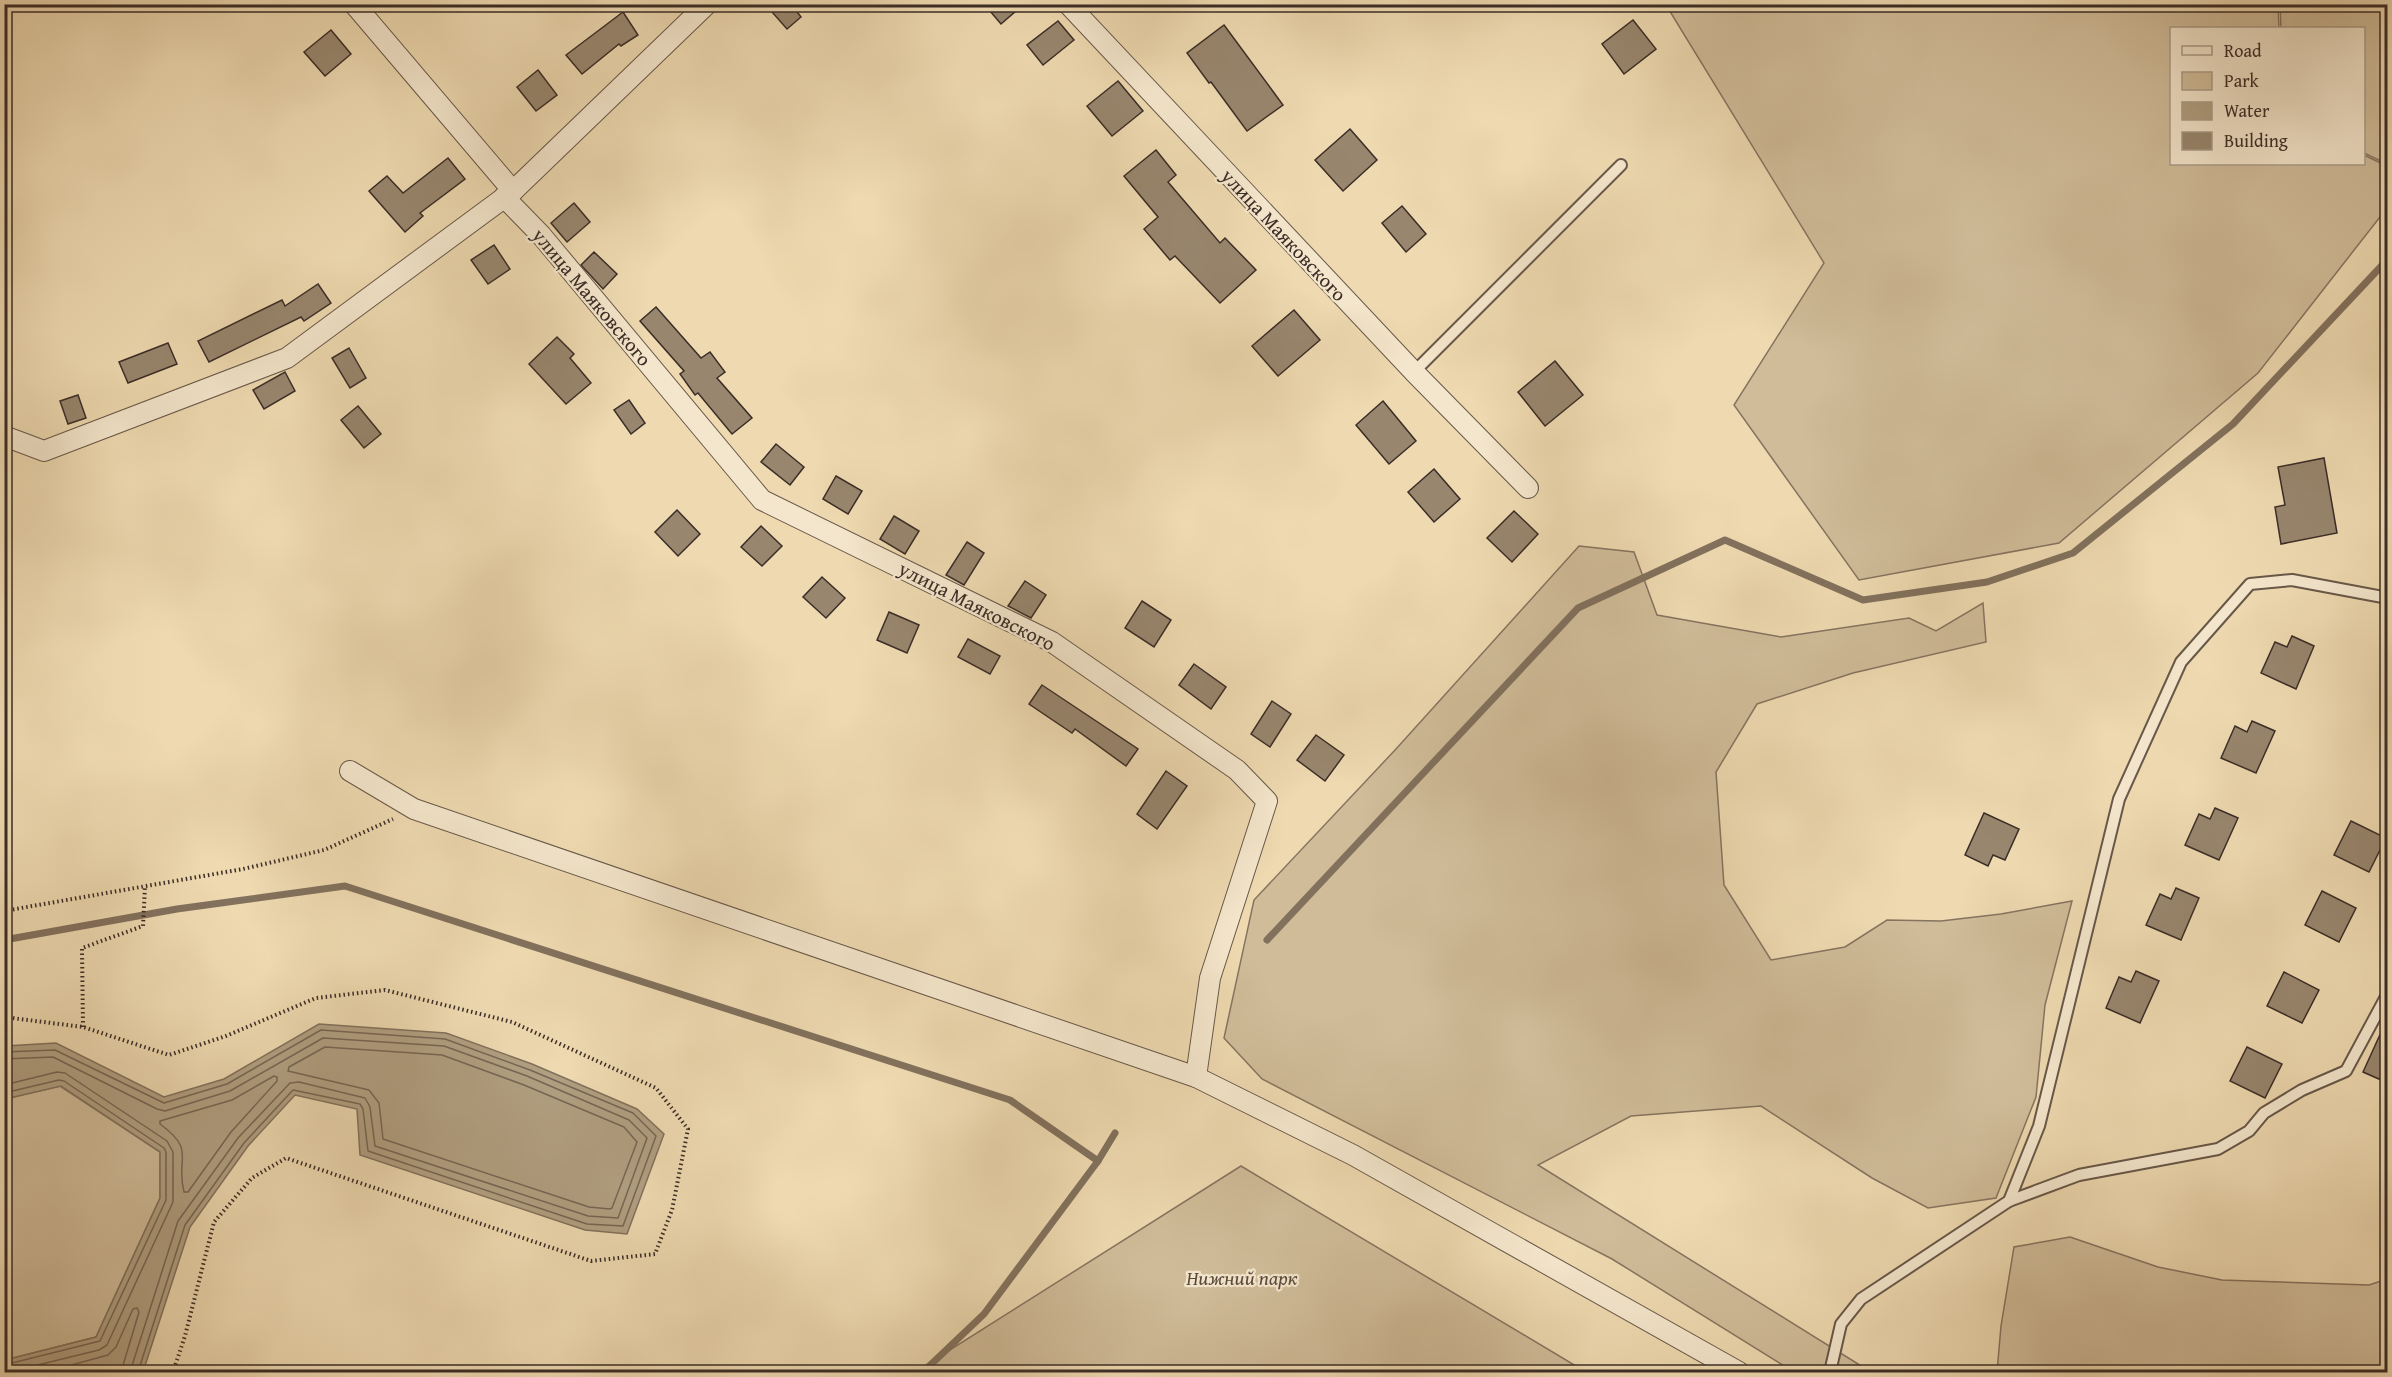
<svg xmlns="http://www.w3.org/2000/svg" width="2392" height="1377" viewBox="0 0 2392 1377" font-family="'Gentium Book Plus',serif">
<style>
.green{fill:#d0bc99;stroke:#867460;stroke-width:1.5}
.water{fill:#b19f81;stroke:#82715d;stroke-width:1.5}
.lines{fill:none;stroke-linecap:round;stroke-linejoin:round}
.shore{stroke:#766654;stroke-width:1.5}
.stream{stroke:#82715d;stroke-width:7}
.building{fill:#98866e;stroke:#3b2d27;stroke-width:1.5}
.service-casing{stroke:#685849;stroke-width:14}
.minor-casing{stroke:#685849;stroke-width:22}
.path{stroke:#3b2d27;stroke-width:4;stroke-dasharray:1.5 3;stroke-linecap:butt}
.service{stroke:#f4e6cc;stroke-width:10}
.minor{stroke:#f4e6cc;stroke-width:20}
.labels{text-anchor:middle;stroke-width:4.5;stroke-linejoin:round;paint-order:stroke}
.street-label{font-size:20px;fill:#3b2d27;stroke:#f4e6cc}
.park-label{font-size:20px;font-style:italic;fill:#594a3e;stroke:#f4e6cc}
</style>
<rect width="100%" height="100%" fill="#eed9b0"/>
<filter id="stains"><feTurbulence type="fractalNoise" baseFrequency=".00333" numOctaves="4"/><feColorMatrix values="0 0 0 0 .2 0 0 0 0 .09 0 0 0 0 .02 0 0 0 .5 -.17"/></filter>
<radialGradient id="worn" r=".72"><stop offset=".6" stop-color="#630" stop-opacity="0"/><stop offset="1" stop-color="#630" stop-opacity=".3"/></radialGradient>
<g class="green">
<path d="M 1666,5 L 2278,5 L 2279,28 L 2172,28 L 2172,164 L 2364,164 L 2364,155 L 2387,166 L 2387,208 L 2258,373 L 2059,543 L 1859,580 L 1734,405 L 1824,263 Z"/>
<path d="M 2280,5 L 2387,5 L 2387,164 L 2364,153 L 2364,28 L 2281,28 Z"/>
<path d="M 1579,546 L 1634,552 L 1657,615 L 1781,637 L 1909,618 L 1936,631 L 1983,603 L 1986,642 L 1853,673 L 1757,704 L 1716,772 L 1724,885 L 1771,960 L 1845,947 L 1887,920 L 1941,921 L 2001,914 L 2072,901 L 2045,1005 L 2036,1097 L 1996,1198 L 1928,1208 L 1872,1178 L 1761,1106 L 1631,1116 L 1538,1165 L 1871,1372 L 1794,1372 L 1612,1259 L 1262,1079 L 1224,1038 L 1254,900 L 1396,749 Z"/>
<path d="M 60,1086 L 160,1152 L 160,1198 L 96,1337 L 5,1360 L 5,1099 Z"/>
<path d="M 1241,1166 L 1586,1372 L 915,1372 Z"/>
<path d="M 2070,1237 L 2158,1267 L 2222,1280 L 2369,1285 L 2387,1279 L 2387,1372 L 1997,1372 L 2001,1326 L 2014,1247 Z"/>
</g>
<path class="water" d="M 319,1024 L 446,1033 L 532,1064 L 637,1109 L 664,1134 L 627,1234 L 585,1230 L 360,1155 L 357,1109 L 295,1095 L 248,1146 L 190,1227 L 143,1372 L 5,1372 L 5,1360 L 96,1337 L 160,1198 L 160,1152 L 61,1086 L 5,1099 L 5,1046 L 56,1043 L 164,1097 L 224,1079 Z"/>
<g class="lines">
<g class="shore">
<path d="M 325,1047 L 442,1055 L 524,1085 L 624,1127 L 637,1142 L 612,1208 L 610,1209 L 589,1207 L 383,1139 L 379,1103 L 369,1090 L 288,1071 L 289,1067 Z"/>
<path d="M 4,1052 L 55,1050 L 164,1103 L 227,1084 L 321,1030 L 445,1039 L 530,1070 L 633,1113 L 656,1136 L 623,1226 L 587,1224 L 368,1151 L 363,1109 L 360,1104 L 293,1090 L 244,1143 L 185,1225 L 138,1372"/>
<path d="M 4,1059 L 53,1057 L 157,1109 L 165,1111 L 230,1091 L 323,1038 L 444,1046 L 527,1076 L 629,1120 L 647,1138 L 618,1218 L 588,1216 L 375,1146 L 370,1107 L 365,1098 L 299,1082 L 290,1083 L 238,1138 L 178,1221 L 130,1372"/>
<path d="M 274,1076 L 277,1077 L 277,1081 L 231,1132 L 188,1192 L 184,1192 C 175,1157 197,1151 160,1124 L 160,1121 L 232,1100 Z"/>
<path d="M 4,1085 L 57,1072 L 65,1073 L 167,1141 L 173,1152 L 173,1202 L 107,1345 L 99,1350 L 9,1372"/>
<path d="M 4,1093 L 59,1080 L 64,1081 L 164,1148 L 166,1152 L 166,1200 L 100,1341 L 4,1365"/>
<path d="M 46,1372 L 108,1355 L 116,1347 L 133,1309 L 137,1308 L 139,1312 L 121,1372"/>
</g>
<g class="stream">
<path d="M 4,940 L 177,909 L 345,886 L 1010,1100 L 1098,1161"/>
<path d="M 1267,940 L 1578,608 L 1725,540 L 1863,600 L 1987,582 L 2073,553 L 2233,424 L 2388,259"/>
<path d="M 923,1372 L 984,1314 L 1098,1161 L 1115,1133"/>
</g>
</g>
<g class="building">
<path d="M 765,4 L 791,4 L 801,17 L 787,29 Z"/>
<path d="M 984,4 L 1024,4 L 1001,24 Z"/>
<path d="M 623,12 L 638,35 L 621,46 L 619,44 L 582,74 L 566,55 Z"/>
<path d="M 1633,20 L 1656,49 L 1624,74 L 1602,44 Z"/>
<path d="M 1058,21 L 1074,40 L 1043,65 L 1027,45 Z"/>
<path d="M 1224,25 L 1283,105 L 1247,131 L 1211,82 L 1209,83 L 1187,53 Z"/>
<path d="M 331,30 L 351,54 L 325,76 L 304,52 Z"/>
<path d="M 538,70 L 557,95 L 536,111 L 517,87 Z"/>
<path d="M 1118,81 L 1143,111 L 1112,136 L 1087,106 Z"/>
<path d="M 1350,129 L 1377,160 L 1343,191 L 1315,160 Z"/>
<path d="M 1156,150 L 1176,175 L 1168,182 L 1220,243 L 1225,238 L 1256,270 L 1220,303 L 1175,256 L 1170,260 L 1144,229 L 1158,217 L 1124,176 Z"/>
<path d="M 448,158 L 465,179 L 420,213 L 423,216 L 405,232 L 369,191 L 387,176 L 403,193 Z"/>
<path d="M 574,203 L 590,222 L 567,242 L 551,223 Z"/>
<path d="M 1402,206 L 1426,234 L 1406,252 L 1382,223 Z"/>
<path d="M 494,245 L 510,269 L 488,284 L 471,260 Z"/>
<path d="M 594,252 L 617,274 L 603,289 L 581,265 Z"/>
<path d="M 318,284 L 331,303 L 304,321 L 301,317 L 209,362 L 198,341 L 282,300 L 285,306 Z"/>
<path d="M 656,307 L 701,358 L 710,352 L 725,372 L 717,378 L 752,418 L 732,434 L 698,393 L 695,395 L 680,374 L 684,371 L 640,321 Z"/>
<path d="M 1294,310 L 1320,340 L 1278,376 L 1252,346 Z"/>
<path d="M 557,337 L 574,354 L 570,358 L 591,383 L 566,404 L 529,364 Z"/>
<path d="M 168,343 L 177,364 L 128,383 L 119,362 Z"/>
<path d="M 349,348 L 366,378 L 350,388 L 332,358 Z"/>
<path d="M 1555,361 L 1583,395 L 1545,426 L 1518,392 Z"/>
<path d="M 285,372 L 295,391 L 264,409 L 253,390 Z"/>
<path d="M 78,395 L 86,418 L 68,424 L 60,401 Z"/>
<path d="M 629,400 L 645,423 L 631,434 L 614,410 Z"/>
<path d="M 1383,401 L 1416,441 L 1389,464 L 1356,425 Z"/>
<path d="M 358,406 L 381,434 L 364,448 L 341,420 Z"/>
<path d="M 776,444 L 804,467 L 790,485 L 761,462 Z"/>
<path d="M 2324,458 L 2337,533 L 2281,544 L 2275,507 L 2285,505 L 2278,467 Z"/>
<path d="M 1434,469 L 1460,499 L 1434,522 L 1408,492 Z"/>
<path d="M 836,476 L 862,491 L 848,514 L 823,499 Z"/>
<path d="M 677,510 L 700,534 L 678,556 L 655,532 Z"/>
<path d="M 1514,511 L 1538,534 L 1512,562 L 1487,538 Z"/>
<path d="M 894,516 L 919,531 L 905,554 L 880,539 Z"/>
<path d="M 761,526 L 782,546 L 762,566 L 741,547 Z"/>
<path d="M 967,542 L 984,553 L 964,585 L 946,575 Z"/>
<path d="M 822,577 L 845,598 L 826,618 L 803,597 Z"/>
<path d="M 1025,581 L 1046,595 L 1031,618 L 1008,606 Z"/>
<path d="M 1142,601 L 1171,620 L 1154,647 L 1125,628 Z"/>
<path d="M 889,612 L 919,625 L 907,653 L 877,640 Z"/>
<path d="M 2292,636 L 2314,646 L 2296,689 L 2261,673 L 2275,642 L 2287,647 Z"/>
<path d="M 968,639 L 1000,656 L 990,674 L 958,657 Z"/>
<path d="M 1194,664 L 1226,687 L 1211,709 L 1179,685 Z"/>
<path d="M 1042,685 L 1138,749 L 1126,766 L 1075,729 L 1072,733 L 1029,704 Z"/>
<path d="M 1272,701 L 1291,714 L 1270,747 L 1251,734 Z"/>
<path d="M 2252,721 L 2275,731 L 2256,773 L 2221,758 L 2235,726 L 2247,732 Z"/>
<path d="M 1316,735 L 1344,755 L 1325,781 L 1297,760 Z"/>
<path d="M 1166,771 L 1187,786 L 1157,829 L 1137,814 Z"/>
<path d="M 2215,808 L 2238,818 L 2219,860 L 2185,845 L 2199,814 L 2210,819 Z"/>
<path d="M 1984,813 L 2019,829 L 2005,860 L 1993,855 L 1988,866 L 1965,855 Z"/>
<path d="M 2351,821 L 2386,838 L 2369,872 L 2334,855 Z"/>
<path d="M 2176,888 L 2199,898 L 2181,940 L 2146,925 L 2160,894 L 2171,899 Z"/>
<path d="M 2322,891 L 2356,908 L 2339,942 L 2305,925 Z"/>
<path d="M 2136,971 L 2159,981 L 2140,1023 L 2106,1008 L 2119,977 L 2131,982 Z"/>
<path d="M 2284,972 L 2319,990 L 2302,1023 L 2267,1006 Z"/>
<path d="M 2388,1017 L 2388,1083 L 2363,1072 Z"/>
<path d="M 2247,1047 L 2282,1064 L 2265,1098 L 2230,1081 Z"/>
</g>
<g class="lines">
<defs>
<g id="service">
<path d="M 1414,372 L 1621,165"/>
<path d="M 2009,1201 L 2079,1175 L 2218,1149 L 2249,1131 L 2264,1113 L 2302,1090 L 2346,1071 L 2388,993"/>
<path d="M 1830,1372 L 1841,1324 L 1861,1299 L 2009,1201 L 2039,1126 L 2119,799 L 2181,662 L 2250,584 L 2292,580 L 2388,598"/>
</g>
<g id="minor">
<path d="M 354,4 L 513,191"/>
<path d="M 1068,4 L 1414,372 L 1528,488"/>
<path d="M 504,197 L 541,235 L 762,500 L 1052,642 L 1237,770 L 1267,801 L 1210,978 L 1196,1077"/>
<path d="M 4,436 L 44,451 L 287,358 L 513,191 L 707,4"/>
<path d="M 350,771 L 414,809 L 1196,1077 L 1353,1155 L 1739,1372"/>
</g>
</defs>
<use href="#service" class="service-casing"/>
<use href="#minor" class="minor-casing"/>
<g class="path">
<path d="M 4,911 L 243,869 L 324,850 L 393,819"/>
<path d="M 4,1017 L 83,1027 L 169,1055 L 226,1036 L 316,998 L 385,990 L 512,1022 L 656,1088 L 688,1129 L 672,1210 L 655,1254 L 591,1261 L 286,1158 L 252,1178 L 214,1222 L 185,1336 L 173,1372"/>
<path d="M 83,1027 L 82,948 L 143,926 L 145,886"/>
</g>
<use href="#service" class="service"/>
<use href="#minor" class="minor"/>
</g>
<g class="labels">
<g class="street-label">
<text transform="translate(1284 235) rotate(47)" y="7">улица Маяковского</text>
<text transform="translate(592 297) rotate(50)" y="7">улица Маяковского</text>
<text transform="translate(977 606) rotate(27)" y="7">улица Маяковского</text>
</g>
<g class="park-label">
<text x="1242" y="1285">Нижний парк</text>
</g>
</g>
<rect width="2392" height="1377" fill="none" stroke="#eed9b0" stroke-width="24"/>
<rect x="6" y="6" width="2380" height="1365" fill="none" stroke="#3b2d27" stroke-width="3"/>
<rect x="12" y="12" width="2368" height="1353" fill="none" stroke="#3b2d27" stroke-width="1.5"/>
<rect x="2170" y="27" width="195" height="138" fill="#f4e6cc" stroke="#aa9c8a" stroke-width="1.5"/>
<rect x="2182" y="46" width="30" height="9" fill="#f4e6cc" stroke="#aa9c8a" stroke-width="1.5"/>
<text x="2224" y="57" font-size="18" fill="#3b2d27">Road</text>
<rect x="2182" y="72" width="30" height="18" fill="#d0bc99" stroke="#aa9c8a" stroke-width="1.5"/>
<text x="2224" y="87" font-size="18" fill="#3b2d27">Park</text>
<rect x="2182" y="102" width="30" height="18" fill="#b19f81" stroke="#aa9c8a" stroke-width="1.5"/>
<text x="2224" y="117" font-size="18" fill="#3b2d27">Water</text>
<rect x="2182" y="132" width="30" height="18" fill="#98866e" stroke="#aa9c8a" stroke-width="1.5"/>
<text x="2224" y="147" font-size="18" fill="#3b2d27">Building</text>
<rect width="100%" height="100%" filter="url(#stains)"/>
<rect width="100%" height="100%" fill="url(#worn)"/>
</svg>
